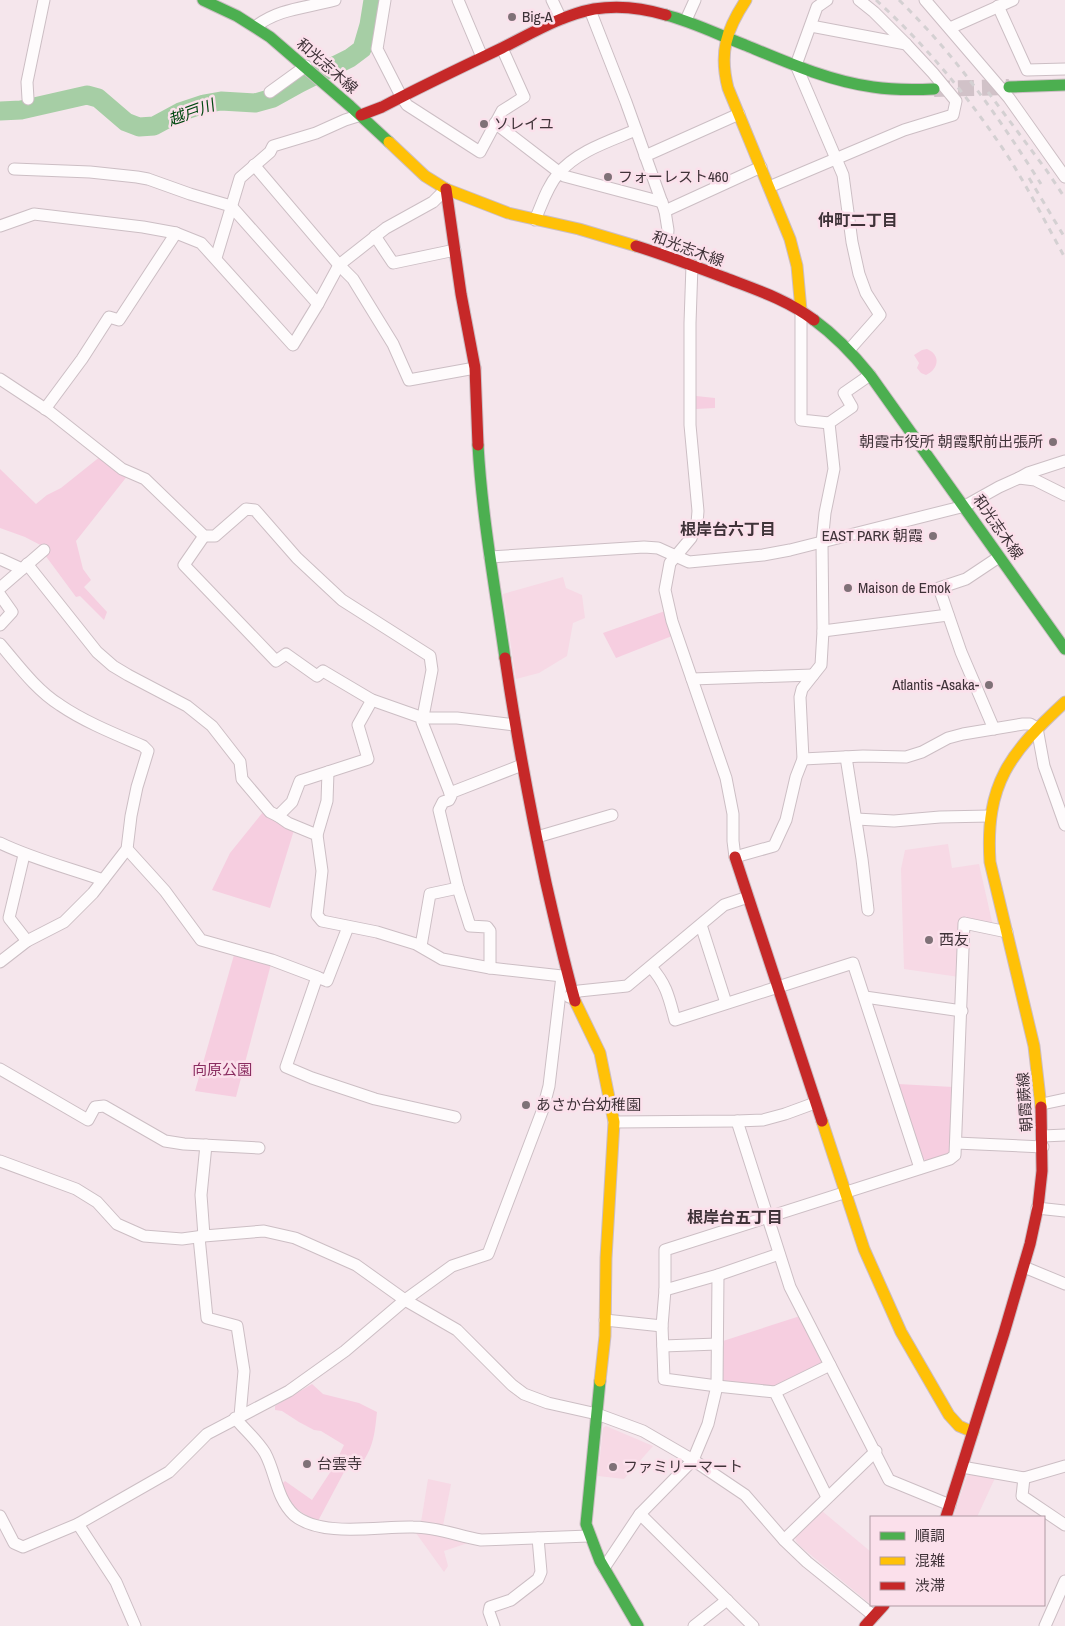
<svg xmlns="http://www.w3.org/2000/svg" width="1065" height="1626" viewBox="0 0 1065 1626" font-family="'Archivo Narrow','Noto Sans JP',sans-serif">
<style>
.built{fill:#f7d9e5}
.green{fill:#f6cee0}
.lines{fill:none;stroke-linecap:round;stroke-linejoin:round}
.river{stroke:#a6cea5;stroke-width:19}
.secondary-tunnel{stroke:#d1c2c8;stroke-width:16;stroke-dasharray:16 8;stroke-linecap:butt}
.street-casing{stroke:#ccbec4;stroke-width:13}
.fast-casing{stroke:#ccbec4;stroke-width:13}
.slow-casing{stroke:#ccbec4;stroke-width:13}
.jam-casing{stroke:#ccbec4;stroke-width:13}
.street{stroke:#fefbfc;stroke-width:11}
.fast{stroke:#4caf50;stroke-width:11}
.slow{stroke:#ffc107;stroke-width:11}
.jam{stroke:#c62828;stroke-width:11}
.rail{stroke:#d4d0d2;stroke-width:3;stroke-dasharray:6 6;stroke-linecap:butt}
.poi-dot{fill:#7f7177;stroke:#fbe0eb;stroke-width:2}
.labels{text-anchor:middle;stroke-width:5;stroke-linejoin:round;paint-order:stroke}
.poi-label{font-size:15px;fill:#3f3238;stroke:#fbe0eb;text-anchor:start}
.street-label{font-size:15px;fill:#3f3238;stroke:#fbe0eb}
.park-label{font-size:15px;fill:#8a2e61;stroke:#fbe0eb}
.water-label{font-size:16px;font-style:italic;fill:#004810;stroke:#fbe0eb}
.neighbourhood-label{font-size:16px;font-weight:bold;fill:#3f3238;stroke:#fbe0eb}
</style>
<rect width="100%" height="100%" fill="#f5e6ec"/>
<g class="built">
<path d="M 563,577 L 566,588 L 582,595 L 585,618 L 573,623 L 567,656 L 539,673 L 516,679 L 503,594 Z"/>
<path d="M 948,844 L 952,868 L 979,864 L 993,926 L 959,920 L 959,977 L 904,969 L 901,869 L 905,850 Z"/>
<path d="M 606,1426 L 653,1446 L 624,1479 L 598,1476 L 603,1428 Z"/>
<path d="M 971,1474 L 995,1478 L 977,1517 L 953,1517 L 967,1476 Z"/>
<path d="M 428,1479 L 451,1484 L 443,1526 L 421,1522 Z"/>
<path d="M 822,1511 L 871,1552 L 871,1603 L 869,1603 L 800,1546 L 796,1541 L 795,1537 Z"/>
<path d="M 416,1533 L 434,1534 L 468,1543 L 444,1551 L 448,1566 L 444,1572 Z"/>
</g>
<g class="green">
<path d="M 927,349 C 941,355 939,369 926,375 L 921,373 L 917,368 L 919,363 L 914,355 L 922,350 Z"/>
<path d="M 696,396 L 715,398 L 715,408 L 696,409 Z"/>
<path d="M 101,456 L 128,475 L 76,541 L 83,569 L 91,580 L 84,587 L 107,612 L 104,620 L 80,596 L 76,597 L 45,555 L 50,550 L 25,537 L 0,528 L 0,469 L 36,504 L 47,495 L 61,488 Z"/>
<path d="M 665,611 L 672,636 L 616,658 L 603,633 Z"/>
<path d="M 263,812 L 269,818 L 294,830 L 270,908 L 212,890 L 230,853 Z"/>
<path d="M 234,955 L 271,964 L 236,1097 L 195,1091 Z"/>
<path d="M 898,1084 L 953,1087 L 950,1151 L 947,1155 L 927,1161 L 923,1159 Z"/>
<path d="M 800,1316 L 822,1359 L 821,1365 L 774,1388 L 725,1383 L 722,1381 L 723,1341 Z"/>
<path d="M 312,1384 L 323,1394 L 359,1403 L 377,1412 C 375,1430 374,1445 364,1460 L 352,1457 L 318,1521 C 296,1511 292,1506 281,1485 L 285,1481 L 312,1500 L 333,1468 L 344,1445 L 321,1431 L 314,1430 L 299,1422 L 282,1411 L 275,1410 L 275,1406 Z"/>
</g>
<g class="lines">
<path class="river" d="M 0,111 L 21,110 L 87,95 L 98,98 L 126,122 L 139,127 L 154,126 L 180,112 L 204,104 L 221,101 L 255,103 L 273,98 L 300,83 L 350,58 L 362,49 L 369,25 L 373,0"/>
<path class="secondary-tunnel" d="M 934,89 L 1009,87"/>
<defs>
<g id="street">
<path d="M 385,0 L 377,49 L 401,96 L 407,105 L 480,152 L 502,111 L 524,97 L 502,48"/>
<path d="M 458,0 L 482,57"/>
<path d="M 552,0 L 561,19"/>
<path d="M 827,0 L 817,7 L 796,65 L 843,175 L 852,242 L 859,274 L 866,293 L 880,315 L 849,350"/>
<path d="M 859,0 L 874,12 L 906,44"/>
<path d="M 925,0 L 1009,98 L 1065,177"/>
<path d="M 998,6 L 1027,70 L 1065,69"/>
<path d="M 590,10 L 626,102 L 665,211 L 668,230 L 666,255"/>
<path d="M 686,20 L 695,0"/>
<path d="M 255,27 C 279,8 307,8 335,0"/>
<path d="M 950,28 L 1013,0"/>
<path d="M 270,92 L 306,66"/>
<path d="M 28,99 L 27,82 L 44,0"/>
<path d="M 495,123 L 564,176 L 662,202"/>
<path d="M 645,156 L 739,114"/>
<path d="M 254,165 L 339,265 L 353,279 L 393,344 L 409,380 L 475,368"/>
<path d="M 14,169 L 90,172 L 137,177 L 148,179 L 190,194 L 231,206 L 318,304"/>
<path d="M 769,187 L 904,130 L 953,115 L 956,101 L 933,73 L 906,44 L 811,26"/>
<path d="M 665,211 L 761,167"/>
<path d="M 535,220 C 542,204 547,187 558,174 C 577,151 610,141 636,130"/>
<path d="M 0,226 L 34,214 L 143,227 L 176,233 L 201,243 L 293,345 L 318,304 L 339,265 L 386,228 L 433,202 L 446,189"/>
<path d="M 375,236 L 393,263 L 455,250"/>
<path d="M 216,258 L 240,178 L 270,152 L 273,146 L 316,133 L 345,120 L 361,115"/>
<path d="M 692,265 L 690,323 L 690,425 L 698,511 L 697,523 L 691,538 L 670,563 L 665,590 L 672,621 L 726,778 L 733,814 L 733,841 L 735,857 L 774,846 L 786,820 L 796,777 L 803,759 L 800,697 L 802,689 L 821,665 L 823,631 L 822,543 L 825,513 L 834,469 L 829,423 L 852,407 L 844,393 L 870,375"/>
<path d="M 801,310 L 801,420 L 829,423"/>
<path d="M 0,379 L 50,412 L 122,469 L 145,479 L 204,536 L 215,536 L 246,509 L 255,510 L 297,558 L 342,600 L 430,656 L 432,670 L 422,722 L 450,793"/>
<path d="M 45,409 L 82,359 L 109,317 L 119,320 L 176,233"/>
<path d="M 1019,478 L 1035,480 L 1065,495"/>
<path d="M 204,536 L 184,565 L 276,661 L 286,654 L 317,676 L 323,671 L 372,700 L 423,718 L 457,718 L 515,725"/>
<path d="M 490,557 L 644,547 L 658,548 L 689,562 L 763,555 L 790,550 L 965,506 L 999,487 L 1019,478 L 1028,473 L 1065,461"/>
<path d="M 0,559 L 22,569"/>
<path d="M 27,564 L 97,652 L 113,666 L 128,675 L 187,706 L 212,726 L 240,762 L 242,779 L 270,812 L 278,816 L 288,823 L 317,835 L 322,871 L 317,915 L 322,921 L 377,932 L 416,944 L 442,959 L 490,968 L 562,976 L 567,974"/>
<path d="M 0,588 L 44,550"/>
<path d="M 0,595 L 12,612 L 0,625"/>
<path d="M 823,631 L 948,615"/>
<path d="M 0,644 C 18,665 36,690 60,705 C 85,722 115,734 143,746 L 148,751 L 137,787 L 131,816 L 127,849 L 93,893 L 64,922 L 27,941 L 0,962"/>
<path d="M 692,679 L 813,675"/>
<path d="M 994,729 L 961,652 L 939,588 L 966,579 L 999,557"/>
<path d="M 846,757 L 862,859 L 868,910"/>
<path d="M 803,759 L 863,756 L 906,757 L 922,752 L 948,738 L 963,734 L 1023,724 L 1030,724 L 1037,728 L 1044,766 L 1065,825"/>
<path d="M 278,816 L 292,802 L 300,781 L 368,759 L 358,725 L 372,700"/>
<path d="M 856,819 L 894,821 L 940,817 L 990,816"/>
<path d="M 317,835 L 327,801 L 328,772"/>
<path d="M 537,837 L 612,815"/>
<path d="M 0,843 C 33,859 69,868 103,880"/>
<path d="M 127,849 L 165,891 L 201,940 L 272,960 L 317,977"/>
<path d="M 24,855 L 9,918 L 27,941"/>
<path d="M 458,888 L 470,926 L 487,927 L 490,931 L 490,968"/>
<path d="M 701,925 L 726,1003"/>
<path d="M 348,927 L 327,981 L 317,977 L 286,1067 L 312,1078 L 375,1099 L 455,1117"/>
<path d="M 421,946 L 430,894 L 458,888 L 439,810 L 443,802 L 449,800 L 451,796 L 450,793 L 522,765"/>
<path d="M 651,967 C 667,985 669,998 675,1020 L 853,963 L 920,1168"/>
<path d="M 569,997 L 579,991 L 627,986 L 724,905 L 748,897"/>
<path d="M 865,997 L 962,1011"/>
<path d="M 0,1069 L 88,1120 L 95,1107 L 104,1106 L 165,1141 L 184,1144 L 259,1148"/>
<path d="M 1042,1104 L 1065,1099"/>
<path d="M 737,1121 L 790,1287 L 889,1480 L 950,1505"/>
<path d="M 614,1122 L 737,1121 L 763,1120 L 785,1114 L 815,1103"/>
<path d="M 1043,1136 L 1065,1135"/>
<path d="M 956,1143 L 1043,1147"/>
<path d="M 0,1161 L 76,1189 L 97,1202 L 117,1224 L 144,1236 L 182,1239 L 204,1236 L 264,1231 L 295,1238 L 356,1265 L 405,1300 L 457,1330 L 512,1385 L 524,1394 L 548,1403 L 597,1414 L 643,1431 L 693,1460 L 745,1495 L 784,1540 L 807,1562 L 874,1616"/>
<path d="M 1037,1208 L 1065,1211"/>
<path d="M 204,1236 L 201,1195 L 206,1145"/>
<path d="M 199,1237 L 207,1318 L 237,1326 L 244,1371 L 240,1416"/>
<path d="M 1024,1267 L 1065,1284"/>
<path d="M 718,1275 L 779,1254"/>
<path d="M 605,1320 L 662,1326"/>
<path d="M 663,1346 L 717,1344"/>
<path d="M 775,1392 L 830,1365"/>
<path d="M 235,1418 C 245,1430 257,1440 265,1453 C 276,1473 276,1498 294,1515 C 321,1538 380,1526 413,1527 C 437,1527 458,1536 481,1540 L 589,1536"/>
<path d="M 962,1467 L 1024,1478 L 1065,1466"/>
<path d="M 1024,1478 L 1022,1496 L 1065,1525"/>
<path d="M 827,1497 L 775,1392 L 717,1386 L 664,1379 L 662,1326 L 665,1290 L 665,1250 L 950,1159 L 955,1155 L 964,923 L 1007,932"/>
<path d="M 640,1514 L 753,1626"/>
<path d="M 0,1516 L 14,1543 L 23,1547 L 78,1524 L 169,1472 L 207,1434 L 289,1391 L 345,1351 L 405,1300 L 452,1266 L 488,1254 L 543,1109 L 549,1086 L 562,976"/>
<path d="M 78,1524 L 116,1582 L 135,1626"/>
<path d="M 784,1540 L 876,1451"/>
<path d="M 604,1568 L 640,1514 L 693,1460 L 708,1424 L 717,1386 L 718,1275 L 665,1290"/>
<path d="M 494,1626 L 489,1612 L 490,1607 L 511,1600 L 538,1579 L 541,1572 L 538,1538"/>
<path d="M 694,1626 L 727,1600"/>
<path d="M 1045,1626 L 1065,1581"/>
</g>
<g id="fast">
<path d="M 203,0 L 237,16 L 270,37 L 350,106 L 389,142"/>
<path d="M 666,15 C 693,22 719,35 745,45 C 786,62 829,81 873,87 C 893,90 913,90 934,89"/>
<path d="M 1009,87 L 1065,85"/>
<path d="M 814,320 C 836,336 853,354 870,375 L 1065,649"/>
<path d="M 478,445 C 482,517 495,587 505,658"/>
<path d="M 600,1381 L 586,1524 L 600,1561 L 638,1626"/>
</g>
<g id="slow">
<path d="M 746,0 C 726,30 719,53 728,88 L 790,239 L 797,266 L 801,310"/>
<path d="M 389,142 L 425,176 L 446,189 L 508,213 L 579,229 L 636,246"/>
<path d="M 575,1001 L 600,1053 L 614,1122 L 606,1258 L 605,1336 L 600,1381"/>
<path d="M 1041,1107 L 1034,1046 L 990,862 C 985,783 1010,753 1065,702"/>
<path d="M 822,1121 L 864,1249 L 901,1332 L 949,1415 L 959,1426 L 973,1432"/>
</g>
<g id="jam">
<path d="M 361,115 L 382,107 C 422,86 462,67 502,48 C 532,33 562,15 594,9 C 618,5 643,8 666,15"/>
<path d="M 446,189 L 461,294 L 475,368 L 478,445"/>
<path d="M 636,246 C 668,256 699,268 731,280 C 760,291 789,301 814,320"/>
<path d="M 505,658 C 516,733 530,808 546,883 C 555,922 564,962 575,1001"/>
<path d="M 735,857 L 822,1121"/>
<path d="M 946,1517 L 1004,1333 L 1030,1244 L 1038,1207 L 1042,1171 L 1041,1107"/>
<path d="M 865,1626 L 884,1605"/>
</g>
</defs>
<use href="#street" class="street-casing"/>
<use href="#fast" class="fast-casing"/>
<use href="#slow" class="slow-casing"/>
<use href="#jam" class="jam-casing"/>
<use href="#street" class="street"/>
<use href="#fast" class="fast"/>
<use href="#slow" class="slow"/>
<use href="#jam" class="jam"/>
<g class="rail">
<path d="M 876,0 C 927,46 971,100 1009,158 C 1029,190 1047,225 1065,258"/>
<path d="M 899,0 C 956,56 998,116 1041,184"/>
<path d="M 988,92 L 1047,171 L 1065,198"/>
<path d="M 1029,178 L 1065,238"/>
</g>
</g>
<g class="poi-dot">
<circle cx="512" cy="17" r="5"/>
<circle cx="484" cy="124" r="5"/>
<circle cx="608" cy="177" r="5"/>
<circle cx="1053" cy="442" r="5"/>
<circle cx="933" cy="536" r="5"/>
<circle cx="848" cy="588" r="5"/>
<circle cx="989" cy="685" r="5"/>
<circle cx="929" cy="940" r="5"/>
<circle cx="526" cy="1105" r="5"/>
<circle cx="307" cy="1464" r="5"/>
<circle cx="613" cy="1467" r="5"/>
</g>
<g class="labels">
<g class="poi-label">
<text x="522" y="22">Big-A</text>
<text x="494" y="129">ソレイユ</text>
<text x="618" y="182">フォーレスト460</text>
<text x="1043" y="447" text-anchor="end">朝霞市役所 朝霞駅前出張所</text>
<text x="923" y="541" text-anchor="end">EAST PARK 朝霞</text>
<text x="858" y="593">Maison de Emok</text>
<text x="979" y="690" text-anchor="end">Atlantis -Asaka-</text>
<text x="939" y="945">西友</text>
<text x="536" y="1110">あさか台幼稚園</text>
<text x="317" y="1469">台雲寺</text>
<text x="623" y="1472">ファミリーマート</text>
</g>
<g class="street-label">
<text transform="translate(327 66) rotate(41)" y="5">和光志木線</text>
<text transform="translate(688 249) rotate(20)" y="5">和光志木線</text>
<text transform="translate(998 527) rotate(55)" y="5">和光志木線</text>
<text transform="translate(1025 1102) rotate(-94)" y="5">朝霞蕨線</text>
</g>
<g class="park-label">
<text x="222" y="1075">向原公園</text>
</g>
<g class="water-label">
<text transform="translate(191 112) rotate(-20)" y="6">越戸川</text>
</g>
<g class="neighbourhood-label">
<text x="858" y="226">仲町二丁目</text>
<text x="728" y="535">根岸台六丁目</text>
<text x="735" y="1223">根岸台五丁目</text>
</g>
</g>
<rect x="870" y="1516" width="175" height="90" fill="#fbe0eb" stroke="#b09aa3"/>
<rect x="880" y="1532" width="25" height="8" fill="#4caf50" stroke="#b09aa3"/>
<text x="915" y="1541" font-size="15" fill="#3f3238">順調</text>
<rect x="880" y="1557" width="25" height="8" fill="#ffc107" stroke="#b09aa3"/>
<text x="915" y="1566" font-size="15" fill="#3f3238">混雑</text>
<rect x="880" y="1582" width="25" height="8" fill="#c62828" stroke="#b09aa3"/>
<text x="915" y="1591" font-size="15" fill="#3f3238">渋滞</text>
</svg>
